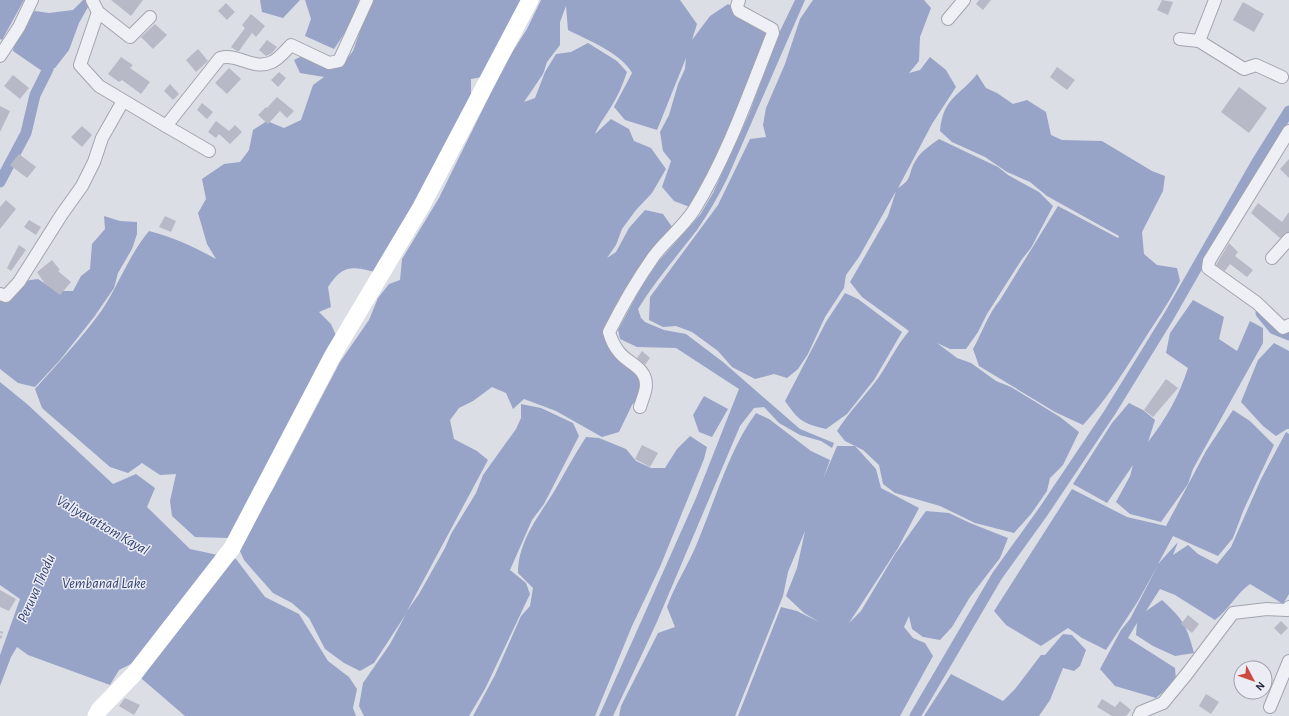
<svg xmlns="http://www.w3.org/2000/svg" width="1289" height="716" viewBox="0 0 1289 716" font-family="'Alegreya Sans',sans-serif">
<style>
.water{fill:#97a4c7}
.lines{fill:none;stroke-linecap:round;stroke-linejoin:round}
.canal{stroke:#97a4c7;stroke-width:11}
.building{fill:#b7b9c6}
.street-casing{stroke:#a2a4b0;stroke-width:14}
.path{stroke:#bbbcc5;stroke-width:2;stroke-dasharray:3 3;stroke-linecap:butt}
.street{stroke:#eff0f5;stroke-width:12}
.secondary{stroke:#fff;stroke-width:17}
.labels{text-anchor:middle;stroke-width:3;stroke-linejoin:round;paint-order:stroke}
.water-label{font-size:15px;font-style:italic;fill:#313f70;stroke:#ecedf4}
</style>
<rect width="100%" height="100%" fill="#dcdee6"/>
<g class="water">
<path d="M 0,0 L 24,0 L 2,40 L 0,39 Z"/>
<path d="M 83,0 L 92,0 L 79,23 L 69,50 L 55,68 L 42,71 L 13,51 C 15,36 24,22 35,11 L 49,13 L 73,10 Z"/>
<path d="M 260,0 L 300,0 L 283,18 L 262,12 Z"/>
<path d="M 305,0 L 359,0 L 352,22 L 334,49 L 305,36 L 311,19 Z"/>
<path d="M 371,0 L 522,0 L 483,77 L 471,79 L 471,95 L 415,207 L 375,272 C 350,266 343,265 328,287 L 331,307 L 319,312 L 331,324 L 338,340 L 244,517 L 228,538 L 195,537 L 172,516 L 170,501 L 176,474 L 160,475 L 142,463 L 128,473 L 110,467 L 42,408 L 35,389 C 58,363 82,338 102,310 C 119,284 129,255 149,231 C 173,237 194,247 216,259 L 207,244 L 198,213 L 206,199 L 202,179 L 224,164 L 240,162 L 249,150 L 253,130 L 267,121 L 284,128 L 301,120 L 313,85 L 324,77 L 300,73 L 294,60 L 308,53 L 343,64 L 353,51 Z"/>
<path d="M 541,0 L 680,0 L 697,24 L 692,40 L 710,16 L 728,4 L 772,32 L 695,209 L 674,201 L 662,187 L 671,161 L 663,151 L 660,132 L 669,115 L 678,84 L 685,69 L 686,58 L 657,130 L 625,120 L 614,107 L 632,73 C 621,53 588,40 568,30 L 566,6 L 560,22 L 560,45 L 547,62 L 543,74 L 524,102 L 535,98 L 545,72 L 556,54 L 571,52 L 588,43 L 617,61 L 627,72 C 623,84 618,96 611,107 C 605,117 599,124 595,134 L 611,119 L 629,129 L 634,141 L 651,148 L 666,169 L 652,193 L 636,210 L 622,229 L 616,245 L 607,258 L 616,252 L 629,228 L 645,210 L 663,214 L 675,231 C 649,259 617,288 609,328 L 626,353 L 646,388 L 632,405 L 619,432 L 602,437 L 556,411 L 524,399 L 513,409 L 506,393 L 492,387 L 473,401 L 459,408 L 450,420 L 454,439 L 477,451 L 488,460 L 407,611 L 419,594 L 445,548 L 451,534 L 476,493 L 483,475 L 516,429 L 521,418 L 521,404 L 541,408 L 573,423 L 579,436 L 544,504 L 532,520 L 510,570 L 526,583 L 530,594 L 485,689 L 469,716 L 364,716 L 359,706 L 363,683 L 390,644 L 406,614 L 374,663 L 360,671 L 344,663 L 325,649 L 309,618 L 292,603 L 273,593 L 244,560 L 239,549 C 252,529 261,508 273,489 L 340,362 L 369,320 L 378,298 L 389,284 L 400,280 L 402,259 L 439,198 L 507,60 L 527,29 Z"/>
<path d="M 795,0 L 805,0 L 727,179 C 718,197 708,214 697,230 C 677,256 655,281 638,309 L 641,318 L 645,322 L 664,330 L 686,334 L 723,362 L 800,429 L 834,443 L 832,448 L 821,441 L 800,435 L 779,423 L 764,407 L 754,408 L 740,426 L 656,624 L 613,716 L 599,716 L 696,498 L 739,389 L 676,348 L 637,347 L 620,339 L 618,330 L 640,289 L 658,262 L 700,215 L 713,193 L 749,114 L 780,31 Z"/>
<path d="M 813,0 L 924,0 L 931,8 L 920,37 L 919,61 L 909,73 L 920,70 L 930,57 L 946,70 L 956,87 L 932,124 L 898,188 C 914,178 907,174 916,160 C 921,151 931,145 939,139 L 998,167 L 1008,175 L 1039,192 L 1053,206 L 1031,248 L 1022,259 L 987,314 L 978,332 L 966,349 L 950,349 L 937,343 L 957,358 L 971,363 L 996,381 L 1011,387 L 1060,417 L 1079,432 L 1063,465 L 1050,478 L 1047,491 L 1031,514 L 1014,533 L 975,523 L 940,506 L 895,493 L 883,484 L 879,465 L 863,450 L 845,441 L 837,431 C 849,412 865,396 879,377 C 889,362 897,345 909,331 L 862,297 L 850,282 L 888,216 L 896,191 L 859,257 L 846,275 L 844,288 L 825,317 L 808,354 L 798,369 L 787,378 L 774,374 L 755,379 L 732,367 L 718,351 L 692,332 L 676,326 L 663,327 L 649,320 L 650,297 L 718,205 L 750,139 L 766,137 L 763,125 L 766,108 L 785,64 L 800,19 Z"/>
<path d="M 977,74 L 986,88 L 997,93 L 1013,104 L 1027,100 L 1046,112 L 1051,135 L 1062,140 L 1102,141 L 1152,171 L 1165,176 L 1163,191 L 1142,232 L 1144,254 L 1157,265 L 1177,268 L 1180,281 C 1169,303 1155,322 1142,343 C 1124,372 1106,400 1083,425 L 1055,412 L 979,366 L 973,349 C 982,333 988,314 1000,300 L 1058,206 L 1118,238 L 1119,236 L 1047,196 L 1030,182 L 1007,172 L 985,157 L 952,142 L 940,131 C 943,97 960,96 977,74 Z"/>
<path d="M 104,216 L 120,221 L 137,222 L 137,234 L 132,249 L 118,273 L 114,288 L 94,317 L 60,360 L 35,387 L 18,383 L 0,369 L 0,290 L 14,296 L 23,281 L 38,279 L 56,291 L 73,291 L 81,276 L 90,269 L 92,244 L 105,229 Z"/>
<path d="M 845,293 L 858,299 L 902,332 L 874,380 L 847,414 L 826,429 C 802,423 799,421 785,401 L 826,322 Z"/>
<path d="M 1193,300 L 1224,317 L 1219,339 L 1237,351 L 1250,321 L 1263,328 L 1263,343 L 1193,469 L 1188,484 L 1161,522 L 1130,514 L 1116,502 L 1130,476 L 1133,465 L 1107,503 L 1073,484 L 1112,423 L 1129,403 L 1143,410 L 1155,420 L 1148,442 C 1166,419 1179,396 1188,368 L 1166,353 L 1170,333 Z"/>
<path d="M 1274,343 L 1289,351 L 1289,429 L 1287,429 L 1276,436 L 1263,426 L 1241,402 L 1258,360 Z"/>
<path d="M 0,382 L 27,404 L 113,484 L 136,474 L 155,488 L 147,507 L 190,549 L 236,559 L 265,597 L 299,614 L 328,661 L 349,677 L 357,689 L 353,708 L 356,716 L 185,716 L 142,679 L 133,663 L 119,670 L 110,685 L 28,655 L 17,647 L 11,657 L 0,686 L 0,655 L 20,599 L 0,585 Z"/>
<path d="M 704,396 L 728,409 L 712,437 L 699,432 L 693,415 Z"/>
<path d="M 1233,410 L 1250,421 L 1274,445 L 1244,509 L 1233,538 L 1218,556 L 1173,536 L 1158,564 L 1178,542 L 1173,555 L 1188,545 L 1198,554 L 1217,564 L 1231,547 L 1261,479 L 1286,432 L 1289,434 L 1289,594 L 1283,604 L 1250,584 C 1236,594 1229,609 1215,620 L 1175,595 L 1160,589 L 1146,611 L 1162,600 C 1183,619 1187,626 1194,653 L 1175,656 L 1153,646 L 1136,635 L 1137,623 L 1128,638 L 1175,668 L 1176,681 L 1156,698 L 1115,686 L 1100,669 L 1121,630 L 1130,619 L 1158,565 L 1138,601 L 1106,650 L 1082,638 L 1068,628 L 1041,646 L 1006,625 L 994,611 L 1072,489 L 1127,517 L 1166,526 L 1206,451 Z"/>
<path d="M 756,413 L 769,419 L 811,451 L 830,460 L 823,479 L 837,446 L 855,446 L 876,469 L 881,488 L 919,508 L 898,548 L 849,623 L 861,611 L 895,554 L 926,511 L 949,513 L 970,523 L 1008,538 L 1000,558 L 970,597 L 952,627 L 940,640 L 923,637 L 912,629 L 909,616 L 904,627 L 913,638 L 925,643 L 933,656 L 900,716 L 738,716 L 781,607 L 797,611 L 819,622 L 804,613 L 786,596 L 797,568 L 805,531 L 788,572 L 783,596 L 735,716 L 619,716 L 621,706 L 658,633 L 675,627 L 667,607 C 675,584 689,564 698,541 C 715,500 730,448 756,413 Z"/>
<path d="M 690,436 L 707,447 L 704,459 L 660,567 L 632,626 L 595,716 L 473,716 L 495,675 L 521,616 L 530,606 L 533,588 L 518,573 C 518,541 539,516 555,490 C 565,472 575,454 586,437 L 599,438 L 626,449 L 636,461 L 651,468 L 665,468 L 677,449 Z"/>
<path d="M 1063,634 L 1072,635 L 1086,650 L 1080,666 L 1074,671 L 1063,668 L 1050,700 L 1039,716 L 924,716 L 951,674 L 1003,701 L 1015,689 L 1041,655 L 1045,655 Z"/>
</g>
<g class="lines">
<g class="canal">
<path d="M 0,182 L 26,133 L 35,95 L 48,69"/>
<path d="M 1261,313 L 1274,329 L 1289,335"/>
<path d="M 915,716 L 997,576 L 1043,512 L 1110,412 L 1169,316 L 1257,162 L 1289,111"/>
</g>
</g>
<g class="building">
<path d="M 111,0 L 143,0 L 131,16 Z"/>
<path d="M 979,0 L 991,0 L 983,10 L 976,4 Z"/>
<path d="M 1162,0 L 1173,2 L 1168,15 L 1157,10 Z"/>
<path d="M 1243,2 L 1264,14 L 1254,32 L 1233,20 Z"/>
<path d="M 226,3 L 235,12 L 227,20 L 218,11 Z"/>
<path d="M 251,14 L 265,26 L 256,37 L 252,33 L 239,51 L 237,51 L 231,47 L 245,28 L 242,25 Z"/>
<path d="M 155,24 L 167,35 L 153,49 L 141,37 Z"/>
<path d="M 267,40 L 277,47 L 272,53 L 266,56 L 259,50 Z"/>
<path d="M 198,49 L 208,61 L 196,72 L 186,60 Z"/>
<path d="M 121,57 L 133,65 L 130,68 L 150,82 L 141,94 L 122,80 L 119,82 L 108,74 Z"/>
<path d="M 1057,67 L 1075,80 L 1067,90 L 1050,77 Z"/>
<path d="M 229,68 L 241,79 L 227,94 L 215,83 Z"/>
<path d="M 279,72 L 286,78 L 278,87 L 271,80 Z"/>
<path d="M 13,75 L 29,88 L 20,99 L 4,86 Z"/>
<path d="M 170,84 L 179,94 L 173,100 L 164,91 Z"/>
<path d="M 1239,87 L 1267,108 L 1249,133 L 1221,112 Z"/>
<path d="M 277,97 L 294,111 L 287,118 L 280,111 L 268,124 L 258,115 L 266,107 L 267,108 Z"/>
<path d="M 202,103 L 213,112 L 207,119 L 197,110 Z"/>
<path d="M 0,106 L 10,111 L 0,132 Z"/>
<path d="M 216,121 L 229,131 L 235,125 L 242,132 L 230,144 L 219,134 L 216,138 L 208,132 Z"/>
<path d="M 82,126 L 92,135 L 82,147 L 71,137 Z"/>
<path d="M 19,154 L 36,167 L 27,178 L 10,165 Z"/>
<path d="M 1289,159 L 1289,178 L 1280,169 Z"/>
<path d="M 6,200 L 16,209 L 0,229 L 0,207 Z"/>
<path d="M 1258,203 L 1282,222 L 1289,212 L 1289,232 L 1280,238 L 1251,213 Z"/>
<path d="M 165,216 L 176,221 L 171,232 L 159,227 Z"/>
<path d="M 29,220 L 41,227 L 36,235 L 24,227 Z"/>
<path d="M 1229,243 L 1238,252 L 1235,256 L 1253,270 L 1247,277 L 1230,264 L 1225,271 L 1216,265 Z"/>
<path d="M 19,245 L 26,250 L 11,271 L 7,268 Z"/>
<path d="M 52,260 L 60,270 L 58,271 L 71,282 L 60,295 L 45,284 L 37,272 Z"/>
<path d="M 642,351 L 650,358 L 645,365 L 637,358 Z"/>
<path d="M 1166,379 L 1178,388 L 1153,417 L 1144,410 Z"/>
<path d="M 642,445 L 658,453 L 650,467 L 635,459 Z"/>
<path d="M 0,590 L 16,599 L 9,611 L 0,607 Z"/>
<path d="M 1188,615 L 1199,624 L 1192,633 L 1181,624 Z"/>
<path d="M 1281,621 L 1288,628 L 1281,635 L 1274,628 Z"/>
<path d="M 1206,694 L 1219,702 L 1211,714 L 1199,706 Z"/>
<path d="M 125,698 L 140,705 L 134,715 L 119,706 Z"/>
<path d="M 1102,699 L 1115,707 L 1120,701 L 1131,710 L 1126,716 L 1112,716 L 1097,707 Z"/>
</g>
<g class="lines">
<defs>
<g id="street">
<path d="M 92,0 L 98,12 L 80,65 L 99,86 L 166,126 L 220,58 C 239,53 253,71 272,62 C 279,59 286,50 291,45 L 329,63 L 339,61 L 367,0"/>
<path d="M 1215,0 L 1199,41 L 1244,69 L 1256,65 L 1282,77"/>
<path d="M 98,12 L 130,37 L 150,17"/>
<path d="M 948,19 L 964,0"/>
<path d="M 1180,39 L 1199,41"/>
<path d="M 0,56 L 19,27 L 32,0"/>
<path d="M 166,126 L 209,151"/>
<path d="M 1289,131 L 1209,261 L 1208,268 L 1257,303 L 1283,328 L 1289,325"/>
<path d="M 1272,258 L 1289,239"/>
<path d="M 0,294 L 6,296 L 19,282 L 62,214 L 82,186 L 94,162 L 102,138 L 123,101"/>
<path d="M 640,407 C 642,400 646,392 646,385 C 646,367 628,364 619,352 C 614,346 611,339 609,332 C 622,306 637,280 654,256 C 666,240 683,227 694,210 C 728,155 749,93 773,33 L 772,29 L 739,11 L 737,6 L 739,0"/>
<path d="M 1270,707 L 1289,661"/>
<path d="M 1139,716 L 1141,712 L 1163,703 L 1186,675 L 1233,613 L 1267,609 L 1287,610 L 1289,607"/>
</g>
</defs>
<use href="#street" class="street-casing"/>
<path class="path" d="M 0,632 L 3,633 L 0,639"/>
<use href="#street" class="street"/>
<path class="secondary" d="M 96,716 L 99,710 L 134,674 L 232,548 L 333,355 L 421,207 L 530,0"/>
</g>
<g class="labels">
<g class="water-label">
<text transform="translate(103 525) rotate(30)" y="5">Valiyavattom Kayal</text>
<text x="104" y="588">Vembanad Lake</text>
<text transform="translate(36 588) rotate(-66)" y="5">Peruva Thodu</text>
</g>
</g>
<g transform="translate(1253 680) rotate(131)"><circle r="19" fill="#ecedf4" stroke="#9d9faa"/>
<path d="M0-3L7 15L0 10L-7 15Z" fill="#cc4b41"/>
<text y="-6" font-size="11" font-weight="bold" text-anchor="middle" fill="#26293c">N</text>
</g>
</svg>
